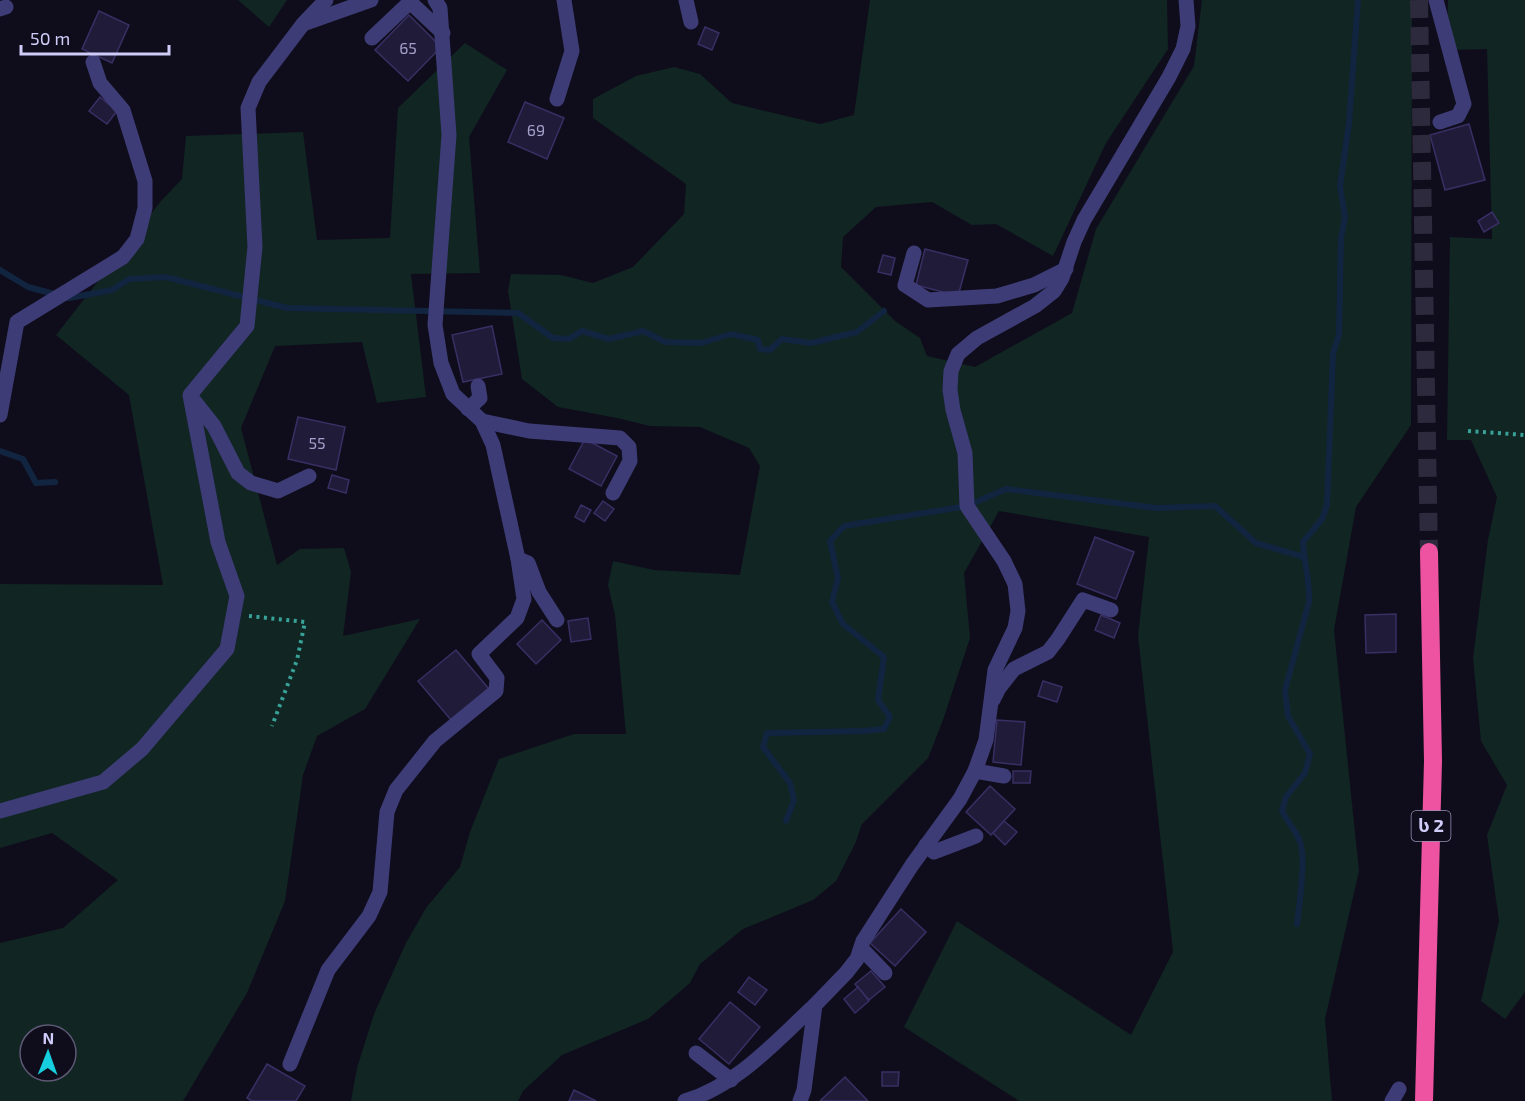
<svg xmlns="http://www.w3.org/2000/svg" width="1525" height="1101" viewBox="0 0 1525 1101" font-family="'Exo 2','Noto Sans Georgian',sans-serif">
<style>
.green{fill:#112523;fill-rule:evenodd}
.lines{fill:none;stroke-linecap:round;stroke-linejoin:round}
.stream{stroke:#122540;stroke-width:6}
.building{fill:#211b3a;stroke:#382f64;stroke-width:1.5}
.highway-tunnel{stroke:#2c2a3c;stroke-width:18;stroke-dasharray:18 9;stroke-linecap:butt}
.path{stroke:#38a299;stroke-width:4;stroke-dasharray:3 4.5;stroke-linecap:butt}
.minor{stroke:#3d3c76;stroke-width:15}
.highway{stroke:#ee53a1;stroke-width:18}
.labels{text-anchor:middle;stroke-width:4.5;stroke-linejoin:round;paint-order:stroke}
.number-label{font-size:16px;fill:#a4a0ca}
.shield{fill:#0f0d1b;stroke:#9693b7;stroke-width:1.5}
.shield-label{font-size:18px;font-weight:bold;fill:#d0ccfa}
</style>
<rect width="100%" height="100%" fill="#0f0d1b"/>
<g class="green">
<path d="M 238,0 L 287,0 L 269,27 Z"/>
<path d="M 870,0 L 1167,0 L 1168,49 L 1106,143 L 1053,256 L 996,224 L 972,225 L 932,202 L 876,207 L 843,237 L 841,267 L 895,321 L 920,338 L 927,356 L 975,367 L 1072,313 L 1096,229 L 1194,66 L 1202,0 L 1412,0 L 1411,425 L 1356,507 L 1334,630 L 1359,871 L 1325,1019 L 1332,1101 L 1019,1101 L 904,1027 L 957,921 L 1131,1035 L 1173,952 L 1138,636 L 1149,537 L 999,511 L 964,573 L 970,638 L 943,720 L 928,758 L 862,824 L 855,844 L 836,881 L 813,900 L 743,929 L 700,964 L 690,983 L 648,1019 L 562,1055 L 523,1091 L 518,1101 L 351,1101 L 357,1068 L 374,1014 L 406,943 L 426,908 L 460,867 L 470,832 L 499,759 L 574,734 L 626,734 L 615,615 L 608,585 L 613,561 L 654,570 L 740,575 L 760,466 L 749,448 L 700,427 L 650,426 L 617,418 L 558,407 L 522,379 L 508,291 L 511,274 L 561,275 L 593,283 L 633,267 L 684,214 L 686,184 L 593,118 L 593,99 L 636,76 L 674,67 L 700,74 L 732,103 L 820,124 L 854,115 Z"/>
<path d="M 1448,0 L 1525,0 L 1525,992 L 1505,1019 L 1481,1001 L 1499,921 L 1487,835 L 1507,785 L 1481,741 L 1473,658 L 1488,540 L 1497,497 L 1471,440 L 1447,440 L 1450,237 L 1492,239 L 1487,49 L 1447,50 Z"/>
<path d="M 465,43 L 507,70 L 469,137 L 480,273 L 411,274 L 426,397 L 377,403 L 362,342 L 275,346 L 241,428 L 277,565 L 300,549 L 344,548 L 351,572 L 343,636 L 420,619 L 365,709 L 317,736 L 303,775 L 285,901 L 247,993 L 183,1101 L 0,1101 L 0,943 L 63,928 L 118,880 L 52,833 L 0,848 L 0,584 L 163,585 L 129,395 L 56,335 L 161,201 L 182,179 L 186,136 L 303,132 L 317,240 L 390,238 L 398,108 ZM 30,1035 L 66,1035 L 66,1071 L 30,1071 Z"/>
</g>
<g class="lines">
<g class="stream">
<path d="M 0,270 L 28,287 L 69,298 L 112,290 L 129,279 L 166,277 L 287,308 L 518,313 L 553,338 L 569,339 L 582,331 L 609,339 L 643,331 L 665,342 L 701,343 L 731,334 L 758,340 L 760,349 L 770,350 L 782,339 L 811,343 L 857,332 L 884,311"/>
<path d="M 0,451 L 23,459 L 36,483 L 55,482"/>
<path d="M 786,821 L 794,800 L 790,783 L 763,747 L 767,733 L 863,731 L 884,729 L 890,717 L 878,700 L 884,657 L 843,624 L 832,602 L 838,578 L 830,541 L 844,526 L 967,506 L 1006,489 L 1156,508 L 1215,506 L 1256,543 L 1304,557"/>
<path d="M 1297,924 C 1299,905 1307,855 1299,839 C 1295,830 1287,821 1282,811 L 1286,797 L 1305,773 L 1310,754 L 1288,716 L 1285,690 L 1309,602 C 1310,581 1304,563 1303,542 L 1322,519 L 1327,505 L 1333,353 L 1339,335 L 1341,238 L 1345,217 L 1340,186 L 1349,123 L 1358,0"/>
</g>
</g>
<g class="building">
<path d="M 99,11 L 129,25 L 112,63 L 82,49 Z"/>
<path d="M 409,15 L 441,47 L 408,81 L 375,50 Z"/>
<path d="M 705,27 L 719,33 L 712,50 L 698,44 Z"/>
<path d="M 100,97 L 117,111 L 107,124 L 89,111 Z"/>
<path d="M 525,102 L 564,118 L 547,159 L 508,142 Z"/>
<path d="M 1469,124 L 1485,180 L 1445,190 L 1430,135 Z"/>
<path d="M 1492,212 L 1499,223 L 1484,232 L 1478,221 Z"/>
<path d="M 925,249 L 968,260 L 958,296 L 916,285 Z"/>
<path d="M 883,255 L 895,258 L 891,275 L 878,272 Z"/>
<path d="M 492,326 L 502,374 L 463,382 L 452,335 Z"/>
<path d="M 298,417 L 345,427 L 336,470 L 288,459 Z"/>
<path d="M 585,439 L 617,456 L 601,486 L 569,469 Z"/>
<path d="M 332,475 L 349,480 L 346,493 L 328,488 Z"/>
<path d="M 603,501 L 614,509 L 605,521 L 594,513 Z"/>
<path d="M 581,505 L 591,510 L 584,522 L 575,517 Z"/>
<path d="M 1095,537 L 1134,552 L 1116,599 L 1077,584 Z"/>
<path d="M 1396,614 L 1396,652 L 1366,653 L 1365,615 Z"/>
<path d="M 1101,615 L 1120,623 L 1114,638 L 1095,630 Z"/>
<path d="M 588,618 L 591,639 L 571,642 L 568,621 Z"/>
<path d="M 542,620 L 561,640 L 536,664 L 517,644 Z"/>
<path d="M 456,650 L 489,689 L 451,720 L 418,681 Z"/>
<path d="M 1043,681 L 1062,687 L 1057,702 L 1038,696 Z"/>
<path d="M 997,720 L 1025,722 L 1021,765 L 993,762 Z"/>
<path d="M 1013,771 L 1031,771 L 1030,783 L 1013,783 Z"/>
<path d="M 990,786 L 1015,809 L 991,835 L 966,812 Z"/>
<path d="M 1004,821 L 1017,832 L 1005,845 L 993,833 Z"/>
<path d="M 901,909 L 926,932 L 895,966 L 870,943 Z"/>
<path d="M 871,971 L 885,987 L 869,1000 L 855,984 Z"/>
<path d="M 749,977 L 767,990 L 755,1005 L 738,992 Z"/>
<path d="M 858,987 L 869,1001 L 855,1013 L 844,999 Z"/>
<path d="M 730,1002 L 760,1027 L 729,1064 L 699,1039 Z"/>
<path d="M 267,1064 L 305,1086 L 296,1101 L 252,1101 L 247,1098 Z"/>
<path d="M 882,1072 L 899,1072 L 898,1086 L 882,1086 Z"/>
<path d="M 845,1077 L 868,1101 L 820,1101 Z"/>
<path d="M 574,1090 L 596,1101 L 569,1101 Z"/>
</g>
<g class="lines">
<path class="highway-tunnel" d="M 1419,0 L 1429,552"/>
<g class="path">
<path d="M 1468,431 L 1525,435"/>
<path d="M 249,616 L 305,622 L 297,660 L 272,726"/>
</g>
<g class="minor">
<path d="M 686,0 L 691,22"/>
<path d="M 1436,0 L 1464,104 L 1458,116 L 1440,122"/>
<path d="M 0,9 L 6,7"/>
<path d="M 306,23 L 371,0"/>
<path d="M 372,38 L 410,2 L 443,33"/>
<path d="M 557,99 L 572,51 L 564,0"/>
<path d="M 914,253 L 905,285 L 928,300 L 997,296 L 1034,285 L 1066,269"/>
<path d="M 191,397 L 214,426 L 238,473 L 251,483 L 278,491 L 309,476"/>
<path d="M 468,409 L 480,398 L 478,386"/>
<path d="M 0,415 L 17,322 L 123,257 L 137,239 L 145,208 L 145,181 L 123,110 L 100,83 L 93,62"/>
<path d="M 482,421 L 529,431 L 620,438 L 629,447 L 630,461 L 613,493"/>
<path d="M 518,559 L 528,563 L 539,592 L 557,620"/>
<path d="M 993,700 L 999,688 L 1014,669 L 1048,652 L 1058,639 L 1083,600 L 1111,610"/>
<path d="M 975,771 L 1004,776"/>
<path d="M 0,811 L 103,782 L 142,749 L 227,649 L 237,596 L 218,542 L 190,395 L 247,326 L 255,247 L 248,108 L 259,82 L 303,24 L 326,0"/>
<path d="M 926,845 L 934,852 L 976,836"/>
<path d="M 861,948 L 885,973"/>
<path d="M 696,1053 L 731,1080"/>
<path d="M 290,1064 L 328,970 L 369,916 L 380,892 L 387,812 L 396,790 L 435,741 L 496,691 L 497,678 L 479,654 L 517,618 L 524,599 L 518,559 L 493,445 L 482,421 L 453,394 L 441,363 L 435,325 L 449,135 L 440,8 L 435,0"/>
<path d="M 685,1101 C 738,1085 775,1042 815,1005"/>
<path d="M 800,1101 L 804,1090 L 815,1005 L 846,973 L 857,959 L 863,941 L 912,865 L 960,799 L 975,771 L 986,740 L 995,670 L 1015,628 L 1018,611 L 1015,584 L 1004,561 L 967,506 L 965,453 L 953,410 L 950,390 L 951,371 L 958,354 L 977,338 L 1035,306 L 1054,291 L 1062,278 L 1074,242 L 1084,220 L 1169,77 L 1183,49 L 1188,26 L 1186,0"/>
<path d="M 1392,1101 L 1399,1089"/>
</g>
<path class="highway" d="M 1424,1101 L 1433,761 L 1429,552"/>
</g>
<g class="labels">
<g class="number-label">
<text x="408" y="54">65</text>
<text x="536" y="136">69</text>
<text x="317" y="449">55</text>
</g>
<rect class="shield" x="1411.5" y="811" width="39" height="30" rx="4.5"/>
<g class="shield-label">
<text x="1431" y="832">ს 2</text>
</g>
</g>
<g transform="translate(48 1053) rotate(1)"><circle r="28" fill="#0f0d1b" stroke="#5c5974" stroke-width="1.5"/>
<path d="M0-4.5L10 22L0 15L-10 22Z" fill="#16cedd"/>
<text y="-9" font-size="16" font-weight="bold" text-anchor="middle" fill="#d0ccfa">N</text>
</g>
<path d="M21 45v9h148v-9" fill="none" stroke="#d0ccfa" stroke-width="3"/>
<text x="30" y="45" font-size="18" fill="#d0ccfa" stroke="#0f0d1b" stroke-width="4.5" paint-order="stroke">50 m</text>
</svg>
